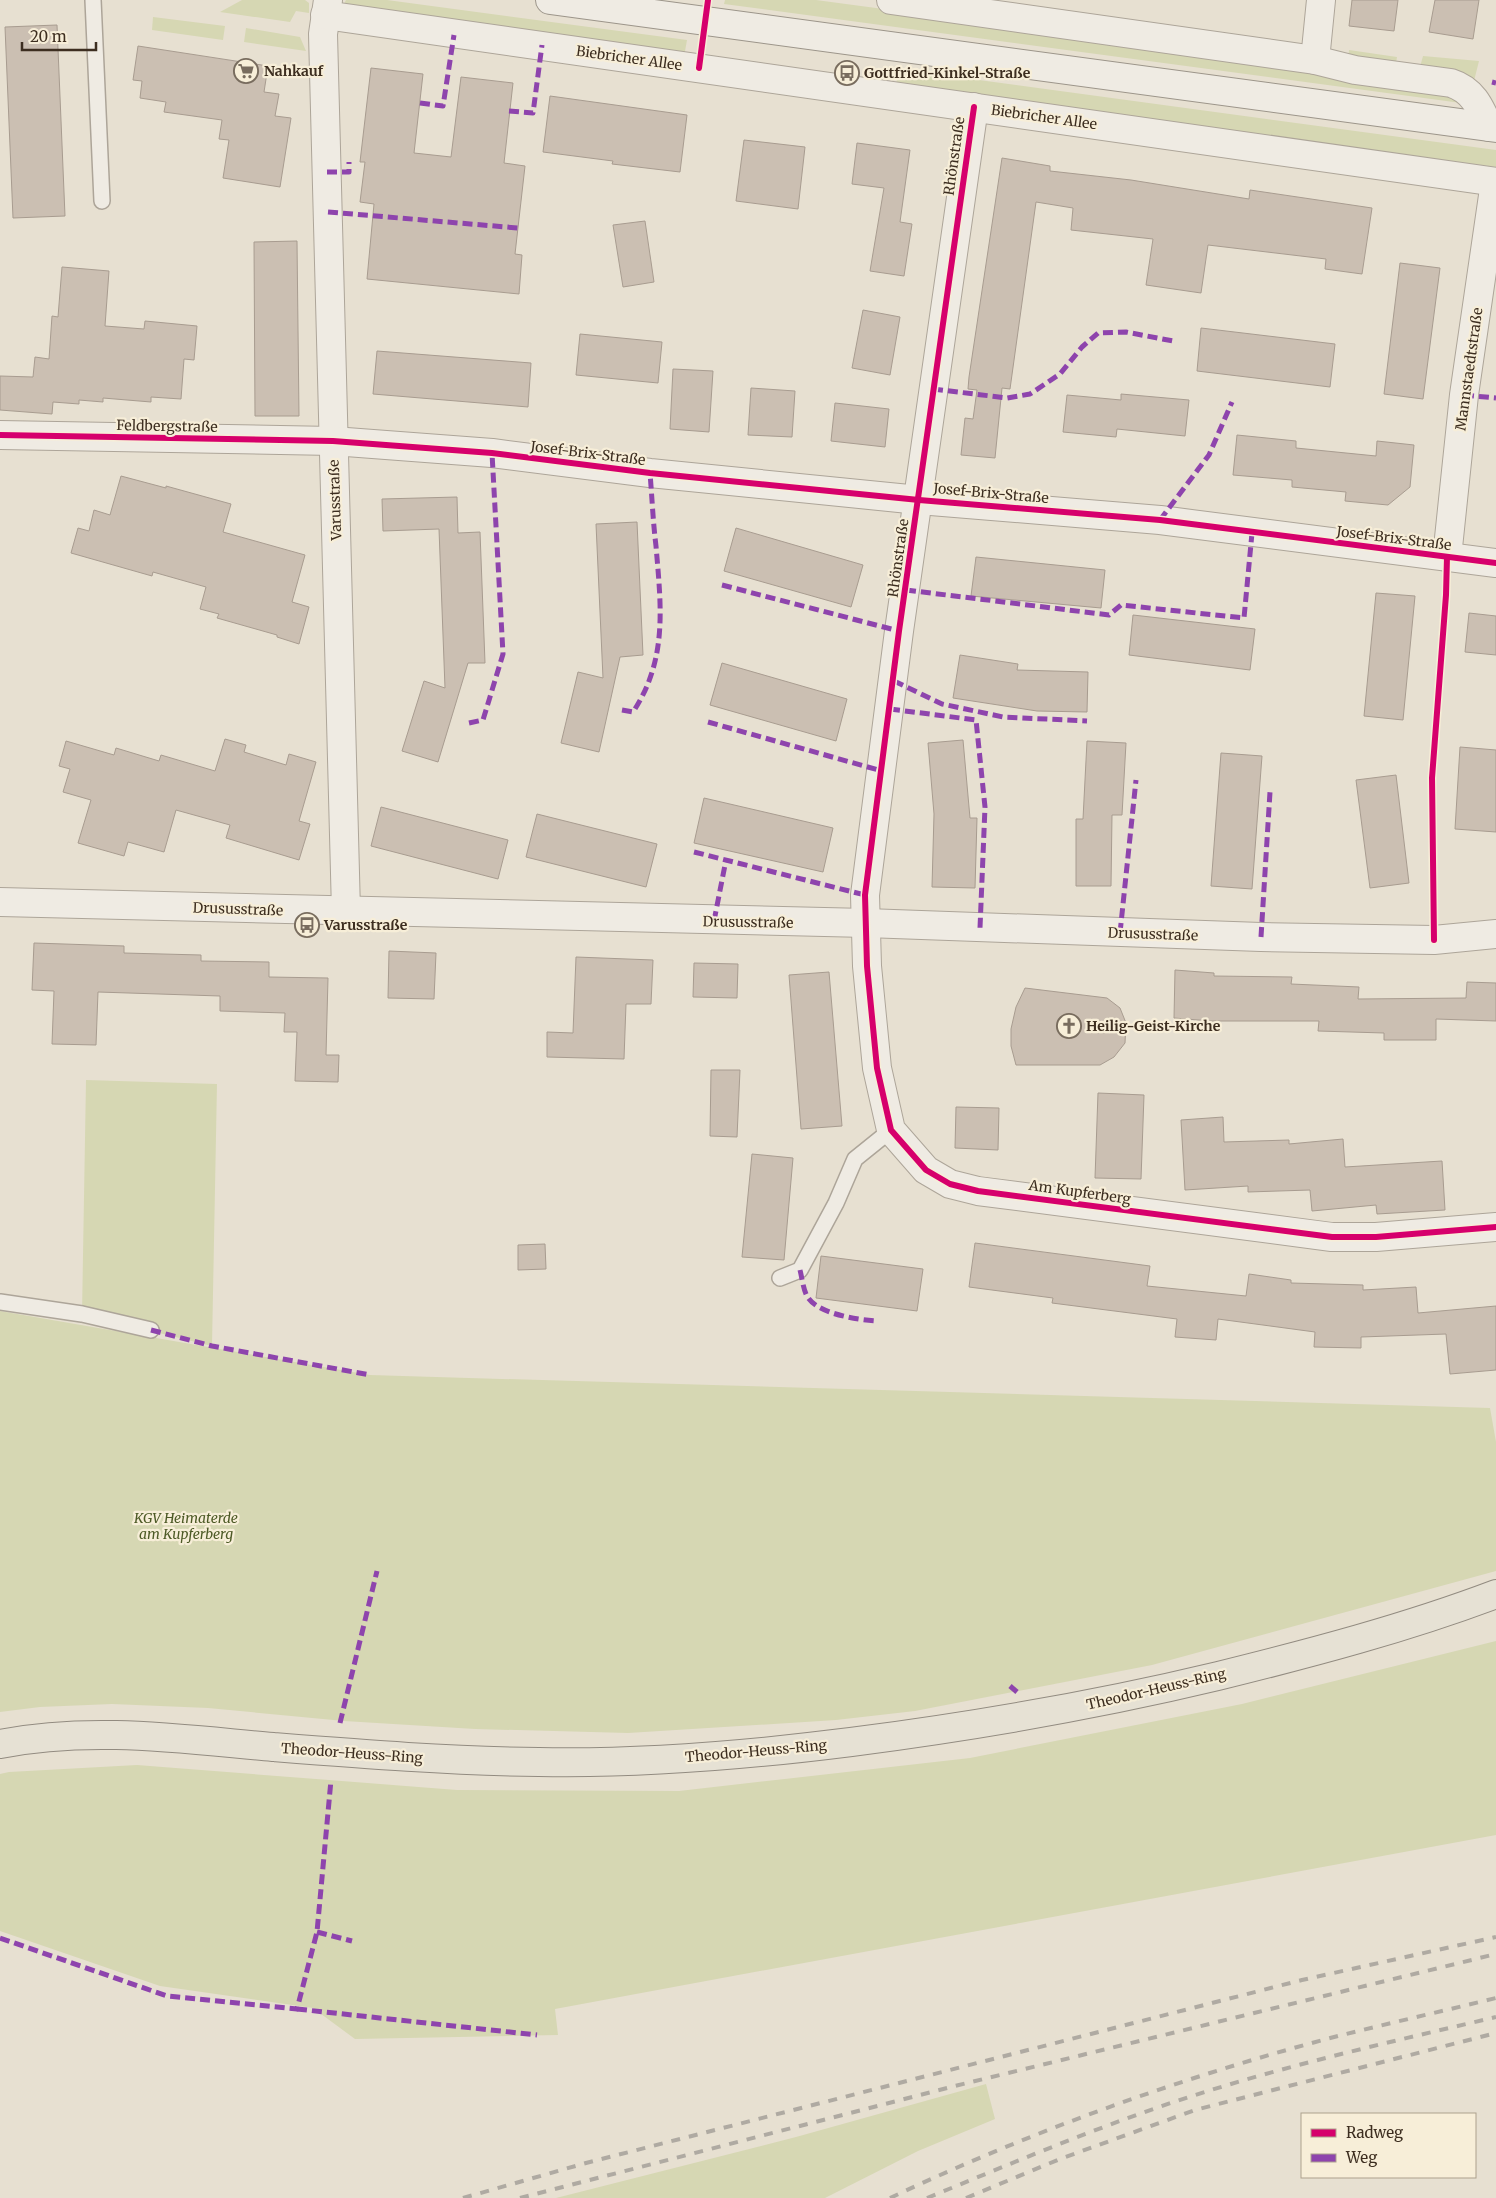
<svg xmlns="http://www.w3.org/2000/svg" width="1496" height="2198" viewBox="0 0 1496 2198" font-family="Merriweather,serif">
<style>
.green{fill:#d6d7b3}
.building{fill:#cbbfb2;stroke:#a89c90}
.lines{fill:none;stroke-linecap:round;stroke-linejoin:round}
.lane-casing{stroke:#ada599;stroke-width:18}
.street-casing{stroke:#ada599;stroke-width:30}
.secondary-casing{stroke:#9c958a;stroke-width:30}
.primary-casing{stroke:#928b80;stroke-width:30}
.lane{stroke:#efebe3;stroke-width:15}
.street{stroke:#efebe3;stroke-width:28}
.secondary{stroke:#efebe3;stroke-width:28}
.primary{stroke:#e6e1d4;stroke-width:28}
.rail{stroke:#afaaa2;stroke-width:4;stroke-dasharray:9 9;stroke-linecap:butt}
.quiet{stroke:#8e44ad;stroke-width:5;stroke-dasharray:10 5;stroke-linecap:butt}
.cycleway-casing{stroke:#f7eed8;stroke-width:9}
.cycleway{stroke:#d6006c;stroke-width:6}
.labels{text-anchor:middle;stroke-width:4.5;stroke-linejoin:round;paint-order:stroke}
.street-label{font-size:14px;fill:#3d2e20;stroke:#f7eed8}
.poi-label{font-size:14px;font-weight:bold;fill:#3d2e20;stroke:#f7eed8;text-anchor:start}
.park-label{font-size:14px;font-style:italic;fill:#4d5a26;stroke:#f7eed8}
</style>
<rect width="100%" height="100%" fill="#e7e0d1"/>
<g class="green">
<path d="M 242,0 L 305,0 L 309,3 L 309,13 L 296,11 L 290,22 L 220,12 Z"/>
<path d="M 346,0 L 387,0 L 687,40 L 684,57 L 344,4 Z"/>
<path d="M 725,0 L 816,0 L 1047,31 L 1462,97 L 1461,103 L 724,4 Z"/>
<path d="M 153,17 L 225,26 L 223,40 L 152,30 Z"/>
<path d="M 246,28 L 300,37 L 306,51 L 244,42 Z"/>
<path d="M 1349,50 L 1397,57 L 1395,69 L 1348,62 Z"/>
<path d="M 1423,56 L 1479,61 L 1474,81 L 1420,67 Z"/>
<path d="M 898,72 L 964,78 L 1496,150 L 1496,167 L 896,86 Z"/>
<path d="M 86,1080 L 217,1084 L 212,1346 L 82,1314 Z"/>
<path d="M 0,1311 L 370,1375 L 1490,1408 L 1496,1442 L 1496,1571 L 1152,1665 L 915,1711 L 836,1720 L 628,1733 L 475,1729 L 344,1721 L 208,1708 L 112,1704 L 40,1707 L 0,1712 Z"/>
<path d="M 1496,1641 L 1496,1835 L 555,2009 L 558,2035 L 355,2039 L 313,2008 L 160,1986 L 0,1931 L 0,1774 L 9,1772 L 137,1765 L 457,1790 L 679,1791 L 970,1758 L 1242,1704 Z"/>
<path d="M 986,2084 L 995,2119 L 918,2151 L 825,2198 L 556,2198 L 796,2137 Z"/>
</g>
<g class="building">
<path d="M 1352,0 L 1398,0 L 1394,31 L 1349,26 Z"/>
<path d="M 1435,0 L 1479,0 L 1473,39 L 1429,32 Z"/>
<path d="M 57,25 L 65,216 L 13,218 L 5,27 Z"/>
<path d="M 138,46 L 268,66 L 264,92 L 279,94 L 275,116 L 291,118 L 280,187 L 223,178 L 229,140 L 219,139 L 222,120 L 164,112 L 166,102 L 140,98 L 142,81 L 133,80 Z"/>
<path d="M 371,68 L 423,74 L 414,153 L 451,157 L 461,77 L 513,83 L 504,163 L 525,166 L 515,254 L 522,255 L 519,294 L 367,279 L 374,204 L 360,202 L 365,162 L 360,162 Z"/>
<path d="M 550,96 L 687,115 L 680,172 L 612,164 L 613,161 L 543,152 Z"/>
<path d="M 744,140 L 805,147 L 798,209 L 736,201 Z"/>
<path d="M 857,143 L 910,150 L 900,222 L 912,224 L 904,276 L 870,271 L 884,188 L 852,184 Z"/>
<path d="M 1002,158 L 1050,166 L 1050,171 L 1131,180 L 1249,199 L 1250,190 L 1372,208 L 1362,274 L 1325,269 L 1326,259 L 1208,245 L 1201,293 L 1146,285 L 1153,239 L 1071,230 L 1073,208 L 1036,202 L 1010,389 L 1002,388 L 995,458 L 961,455 L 965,418 L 973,419 L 977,390 L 968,389 L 969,377 Z"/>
<path d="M 645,221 L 654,282 L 623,287 L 613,225 Z"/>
<path d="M 297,241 L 299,416 L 255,416 L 254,242 Z"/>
<path d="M 1400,263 L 1440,268 L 1423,399 L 1384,394 Z"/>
<path d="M 62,267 L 109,271 L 105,326 L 144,329 L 145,321 L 197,326 L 194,360 L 184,359 L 181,399 L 151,397 L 151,402 L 103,398 L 103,402 L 79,400 L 79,404 L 53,402 L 52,414 L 0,410 L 0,376 L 33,377 L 35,357 L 49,359 L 52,316 L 58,317 Z"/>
<path d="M 863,310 L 900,317 L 890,375 L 852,368 Z"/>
<path d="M 1201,328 L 1335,344 L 1330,387 L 1197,371 Z"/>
<path d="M 580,334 L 662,342 L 658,383 L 576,375 Z"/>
<path d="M 377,351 L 531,363 L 528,407 L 373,394 Z"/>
<path d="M 673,369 L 713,371 L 709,432 L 670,429 Z"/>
<path d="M 751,388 L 795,391 L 792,437 L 748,435 Z"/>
<path d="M 1121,394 L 1189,400 L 1185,436 L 1117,429 L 1116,437 L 1063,432 L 1067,395 L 1121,400 Z"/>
<path d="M 835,403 L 889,409 L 885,447 L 831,441 Z"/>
<path d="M 1237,435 L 1296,441 L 1296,448 L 1376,456 L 1377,441 L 1414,445 L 1410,487 L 1388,505 L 1345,501 L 1346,492 L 1292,487 L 1292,480 L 1233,475 Z"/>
<path d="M 121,476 L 166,488 L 166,486 L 231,504 L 223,532 L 305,555 L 292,602 L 309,607 L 299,644 L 277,637 L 277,635 L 217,618 L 219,614 L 200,609 L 206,587 L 153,572 L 152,576 L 71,553 L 78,528 L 89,531 L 94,510 L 110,515 Z"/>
<path d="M 457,497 L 458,533 L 480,532 L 485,663 L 468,663 L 438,762 L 402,751 L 424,681 L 445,688 L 439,529 L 383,531 L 382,499 Z"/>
<path d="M 637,522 L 643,655 L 620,657 L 599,752 L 561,743 L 578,672 L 603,678 L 596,524 Z"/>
<path d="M 736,528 L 863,565 L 851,607 L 724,571 Z"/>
<path d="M 976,557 L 1105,570 L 1101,608 L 971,596 Z"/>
<path d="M 1376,593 L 1415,596 L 1403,720 L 1364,716 Z"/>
<path d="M 1469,613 L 1496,616 L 1496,655 L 1465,652 Z"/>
<path d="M 1133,615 L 1255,629 L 1250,670 L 1129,655 Z"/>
<path d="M 960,655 L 1018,664 L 1017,670 L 1088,672 L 1087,712 L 1037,711 L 953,698 Z"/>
<path d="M 722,663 L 847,699 L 836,741 L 710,705 Z"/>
<path d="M 225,739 L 246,745 L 244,752 L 286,765 L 289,754 L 316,762 L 299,821 L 310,824 L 299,860 L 226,838 L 230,825 L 176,810 L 164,852 L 128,842 L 124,856 L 78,843 L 91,800 L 63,792 L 70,769 L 59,766 L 66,741 L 114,755 L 116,748 L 159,761 L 161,755 L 215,771 Z"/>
<path d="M 963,740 L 970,818 L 977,818 L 975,888 L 932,887 L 934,814 L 928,743 Z"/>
<path d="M 1087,741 L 1126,743 L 1122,815 L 1112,815 L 1111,886 L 1076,886 L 1076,819 L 1083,819 Z"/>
<path d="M 1460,747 L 1496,750 L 1496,832 L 1455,829 Z"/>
<path d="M 1221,753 L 1262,756 L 1252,889 L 1211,886 Z"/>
<path d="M 1396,775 L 1409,883 L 1370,888 L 1356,780 Z"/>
<path d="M 704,798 L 833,828 L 823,872 L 694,843 Z"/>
<path d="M 381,807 L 508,840 L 498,879 L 371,846 Z"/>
<path d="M 537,814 L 657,844 L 646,887 L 526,857 Z"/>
<path d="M 34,943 L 124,946 L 124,953 L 201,955 L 201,961 L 269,962 L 269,977 L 328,978 L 326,1055 L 339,1055 L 338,1082 L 295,1081 L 297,1032 L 284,1032 L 285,1013 L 220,1011 L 220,996 L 98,992 L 96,1045 L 52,1044 L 54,991 L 32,990 Z"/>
<path d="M 389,951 L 436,953 L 434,999 L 388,998 Z"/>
<path d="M 576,957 L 653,960 L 651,1004 L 626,1004 L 624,1059 L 547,1057 L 547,1032 L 573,1033 Z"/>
<path d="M 694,963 L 738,964 L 737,998 L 693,997 Z"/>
<path d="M 1175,970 L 1214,973 L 1214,976 L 1292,977 L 1291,984 L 1359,987 L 1358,999 L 1466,998 L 1467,982 L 1496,983 L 1496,1021 L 1436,1019 L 1436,1040 L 1384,1040 L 1384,1033 L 1318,1031 L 1319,1021 L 1211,1021 L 1174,1018 Z"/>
<path d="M 829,972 L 842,1126 L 801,1129 L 789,975 Z"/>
<path d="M 1025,988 L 1107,998 L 1120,1008 L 1126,1023 L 1125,1043 L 1114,1057 L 1100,1065 L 1016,1065 L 1011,1046 L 1011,1029 L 1016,1007 Z"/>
<path d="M 711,1070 L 740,1070 L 737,1137 L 710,1136 Z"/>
<path d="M 1098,1093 L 1144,1095 L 1141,1179 L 1095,1178 Z"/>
<path d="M 956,1107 L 999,1108 L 998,1150 L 955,1148 Z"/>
<path d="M 1223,1117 L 1224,1142 L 1289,1140 L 1289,1144 L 1343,1139 L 1345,1167 L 1442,1161 L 1445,1210 L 1377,1214 L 1376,1205 L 1312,1211 L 1310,1190 L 1248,1192 L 1248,1186 L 1185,1190 L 1181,1120 Z"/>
<path d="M 752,1154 L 793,1158 L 784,1260 L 742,1257 Z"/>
<path d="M 975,1243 L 1150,1266 L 1147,1286 L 1246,1296 L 1249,1274 L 1291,1280 L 1291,1283 L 1363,1285 L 1363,1290 L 1416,1287 L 1418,1313 L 1496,1306 L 1496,1370 L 1450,1374 L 1446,1334 L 1361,1337 L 1361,1348 L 1314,1347 L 1315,1332 L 1218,1319 L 1216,1340 L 1175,1337 L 1177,1319 L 1052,1303 L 1053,1298 L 969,1287 Z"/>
<path d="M 545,1244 L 546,1269 L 518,1270 L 518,1245 Z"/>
<path d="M 821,1256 L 923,1269 L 917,1311 L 816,1298 Z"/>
</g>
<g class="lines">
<defs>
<g id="lane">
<path d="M 93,0 L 102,201"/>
<path d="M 780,1278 L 800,1270 L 836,1203 L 855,1159 L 891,1130"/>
<path d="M 0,1302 L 82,1314 L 151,1330"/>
</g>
<g id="street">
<path d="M 328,0 L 323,34 L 346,911"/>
<path d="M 891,0 L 1315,60 L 1355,70 L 1451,83 C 1473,90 1480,107 1489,127"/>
<path d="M 325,15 L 1496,182"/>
<path d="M 1315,60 L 1321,0"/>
<path d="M 974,107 L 899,631 L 865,895 L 867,966 L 877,1068 L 891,1130 L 926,1170 L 950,1184 L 978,1191 L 1332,1237 L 1376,1237 L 1496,1227"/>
<path d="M 0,435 L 333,441 L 492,453 L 650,473 L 919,500 L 1160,520 L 1496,563"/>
<path d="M 1447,557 L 1464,395 L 1495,182"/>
<path d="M 0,902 L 866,923 L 1261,937 L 1434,940 L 1496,934"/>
</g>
<path id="secondary" d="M 550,0 L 1496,128"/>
<path id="primary" d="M 0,1744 C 91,1726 181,1739 273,1747 C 362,1754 450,1761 539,1762 C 643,1764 748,1755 851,1742 C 975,1726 1097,1705 1218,1676 C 1311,1653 1406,1628 1496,1594"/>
</defs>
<use href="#lane" class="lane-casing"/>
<use href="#street" class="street-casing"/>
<use href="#secondary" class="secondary-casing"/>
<use href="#primary" class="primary-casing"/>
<use href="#lane" class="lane"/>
<use href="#street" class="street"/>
<use href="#secondary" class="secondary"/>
<use href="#primary" class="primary"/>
<g class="rail">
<path d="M 463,2198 L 586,2163 L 1302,1980 L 1496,1937"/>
<path d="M 520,2198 L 955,2086 L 1496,1954"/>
<path d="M 890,2198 C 1032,2131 1185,2076 1338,2036 C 1390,2023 1443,2011 1496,1998"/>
<path d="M 927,2198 C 1015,2162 1102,2125 1192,2096 C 1292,2064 1394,2041 1496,2017"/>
<path d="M 966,2198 L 1060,2159 L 1195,2110 L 1496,2033"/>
</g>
<g class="quiet">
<path d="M 1492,82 L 1496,83"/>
<path d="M 420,103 L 443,106 L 454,35"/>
<path d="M 509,111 L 533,113 L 542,45"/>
<path d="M 327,172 L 349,172 L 349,162"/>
<path d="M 328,212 L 518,228"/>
<path d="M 933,389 L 1007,398 L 1030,394 L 1060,374 L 1082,347 L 1098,333 L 1126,332 L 1173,341"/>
<path d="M 1464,395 L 1496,398"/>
<path d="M 1160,520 L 1209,455 L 1232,402"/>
<path d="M 722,585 L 899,631"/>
<path d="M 906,590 L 1109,615 L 1121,605 L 1244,618 L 1252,533"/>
<path d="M 894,681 L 942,704 L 1003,717 L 1087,721"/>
<path d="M 890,709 L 976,720 L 985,807 L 980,928"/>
<path d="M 622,710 L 633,712 C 668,659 661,606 656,546 C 653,522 652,497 650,473"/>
<path d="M 708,722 L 882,771"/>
<path d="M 469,723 L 483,720 L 503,654 L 492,453"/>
<path d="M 694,852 L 865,895"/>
<path d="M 714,921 L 726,860"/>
<path d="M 1120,933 L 1136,780"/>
<path d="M 1261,937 L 1270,792"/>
<path d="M 800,1270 C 802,1278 803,1287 806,1294 C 814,1314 859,1320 878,1321"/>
<path d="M 151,1330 L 212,1346 L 370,1375"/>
<path d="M 1010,1686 L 1017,1692"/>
<path d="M 340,1723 L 377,1571"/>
<path d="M 317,1932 L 352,1941"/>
<path d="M 0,1938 L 167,1996 L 297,2009 L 317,1932 L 331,1780"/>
<path d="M 297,2009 L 537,2035"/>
</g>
<defs>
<g id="cycleway">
<path d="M 699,68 L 708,0"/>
<path d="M 974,107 L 899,631 L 865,895 L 867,966 L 877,1068 L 891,1130 L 926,1170 L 950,1184 L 978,1191 L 1332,1237 L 1376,1237 L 1496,1227"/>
<path d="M 0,435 L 333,441 L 492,453 L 650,473 L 919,500 L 1160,520 L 1496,563"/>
<path d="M 1434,940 L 1432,778 L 1446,595 L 1447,557"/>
</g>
</defs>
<use href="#cycleway" class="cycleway-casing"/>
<use href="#cycleway" class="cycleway"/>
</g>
<defs>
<symbol id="supermarket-ring" viewBox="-11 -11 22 22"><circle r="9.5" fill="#f7eed8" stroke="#786c5e" stroke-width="1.5"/><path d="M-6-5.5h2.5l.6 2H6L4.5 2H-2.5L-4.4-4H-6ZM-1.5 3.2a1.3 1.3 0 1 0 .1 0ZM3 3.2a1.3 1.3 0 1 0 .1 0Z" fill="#786c5e"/></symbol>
<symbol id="bus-ring" viewBox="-11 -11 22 22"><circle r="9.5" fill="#f7eed8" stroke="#786c5e" stroke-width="1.5"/><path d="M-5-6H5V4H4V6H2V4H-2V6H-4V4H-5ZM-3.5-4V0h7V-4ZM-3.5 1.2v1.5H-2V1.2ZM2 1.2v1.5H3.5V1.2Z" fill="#786c5e"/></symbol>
<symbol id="church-ring" viewBox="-11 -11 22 22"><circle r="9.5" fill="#f7eed8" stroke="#786c5e" stroke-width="1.5"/><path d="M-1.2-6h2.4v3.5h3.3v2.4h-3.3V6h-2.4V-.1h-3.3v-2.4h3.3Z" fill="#786c5e"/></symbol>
</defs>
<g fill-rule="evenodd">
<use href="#supermarket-ring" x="232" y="57" width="28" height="28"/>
<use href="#bus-ring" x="833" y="59" width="28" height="28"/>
<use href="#bus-ring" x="293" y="911" width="28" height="28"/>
<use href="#church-ring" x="1055" y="1012" width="28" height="28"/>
</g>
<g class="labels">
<g class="street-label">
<text transform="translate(629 58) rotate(8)" y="5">Biebricher Allee</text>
<text transform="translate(1044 117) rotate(8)" y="5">Biebricher Allee</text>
<text transform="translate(954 156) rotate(-82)" y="5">Rhönstraße</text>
<text transform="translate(1469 369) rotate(-82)" y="5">Mannstaedtstraße</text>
<text transform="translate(167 426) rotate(1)" y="5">Feldbergstraße</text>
<text transform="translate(588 453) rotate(7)" y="5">Josef-Brix-Straße</text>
<text transform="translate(991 493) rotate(5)" y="5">Josef-Brix-Straße</text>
<text transform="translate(335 500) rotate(-92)" y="5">Varusstraße</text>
<text transform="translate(1394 538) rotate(7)" y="5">Josef-Brix-Straße</text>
<text transform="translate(898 558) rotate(-82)" y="5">Rhönstraße</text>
<text transform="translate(238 909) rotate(2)" y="5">Drususstraße</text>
<text transform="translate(748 922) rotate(1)" y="5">Drususstraße</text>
<text transform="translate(1153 934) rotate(2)" y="5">Drususstraße</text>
<text transform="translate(1080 1192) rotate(8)" y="5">Am Kupferberg</text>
<text transform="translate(1156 1689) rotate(-13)" y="5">Theodor-Heuss-Ring</text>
<text transform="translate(756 1751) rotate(-5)" y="5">Theodor-Heuss-Ring</text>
<text transform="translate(352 1753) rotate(4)" y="5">Theodor-Heuss-Ring</text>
</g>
<g class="poi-label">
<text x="264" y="76">Nahkauf</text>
<text x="864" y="78">Gottfried-Kinkel-Straße</text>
<text x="324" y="930">Varusstraße</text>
<text x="1086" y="1031">Heilig-Geist-Kirche</text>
</g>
<g class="park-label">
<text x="186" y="1523">KGV Heimaterde<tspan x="186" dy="16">am Kupferberg</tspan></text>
</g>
</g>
<rect x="1301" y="2113" width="175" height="65" fill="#f7eed8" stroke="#ada18e"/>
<rect x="1311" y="2129" width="25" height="8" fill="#d6006c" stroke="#ada18e"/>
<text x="1346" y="2138" font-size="15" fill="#3d2e20">Radweg</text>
<rect x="1311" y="2154" width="25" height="8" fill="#8e44ad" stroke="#ada18e"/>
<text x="1346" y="2163" font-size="15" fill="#3d2e20">Weg</text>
<path d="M22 42v8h74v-8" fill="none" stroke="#3d2e20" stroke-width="2.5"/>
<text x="30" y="42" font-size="15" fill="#3d2e20" stroke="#f7eed8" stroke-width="4" paint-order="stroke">20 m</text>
</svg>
